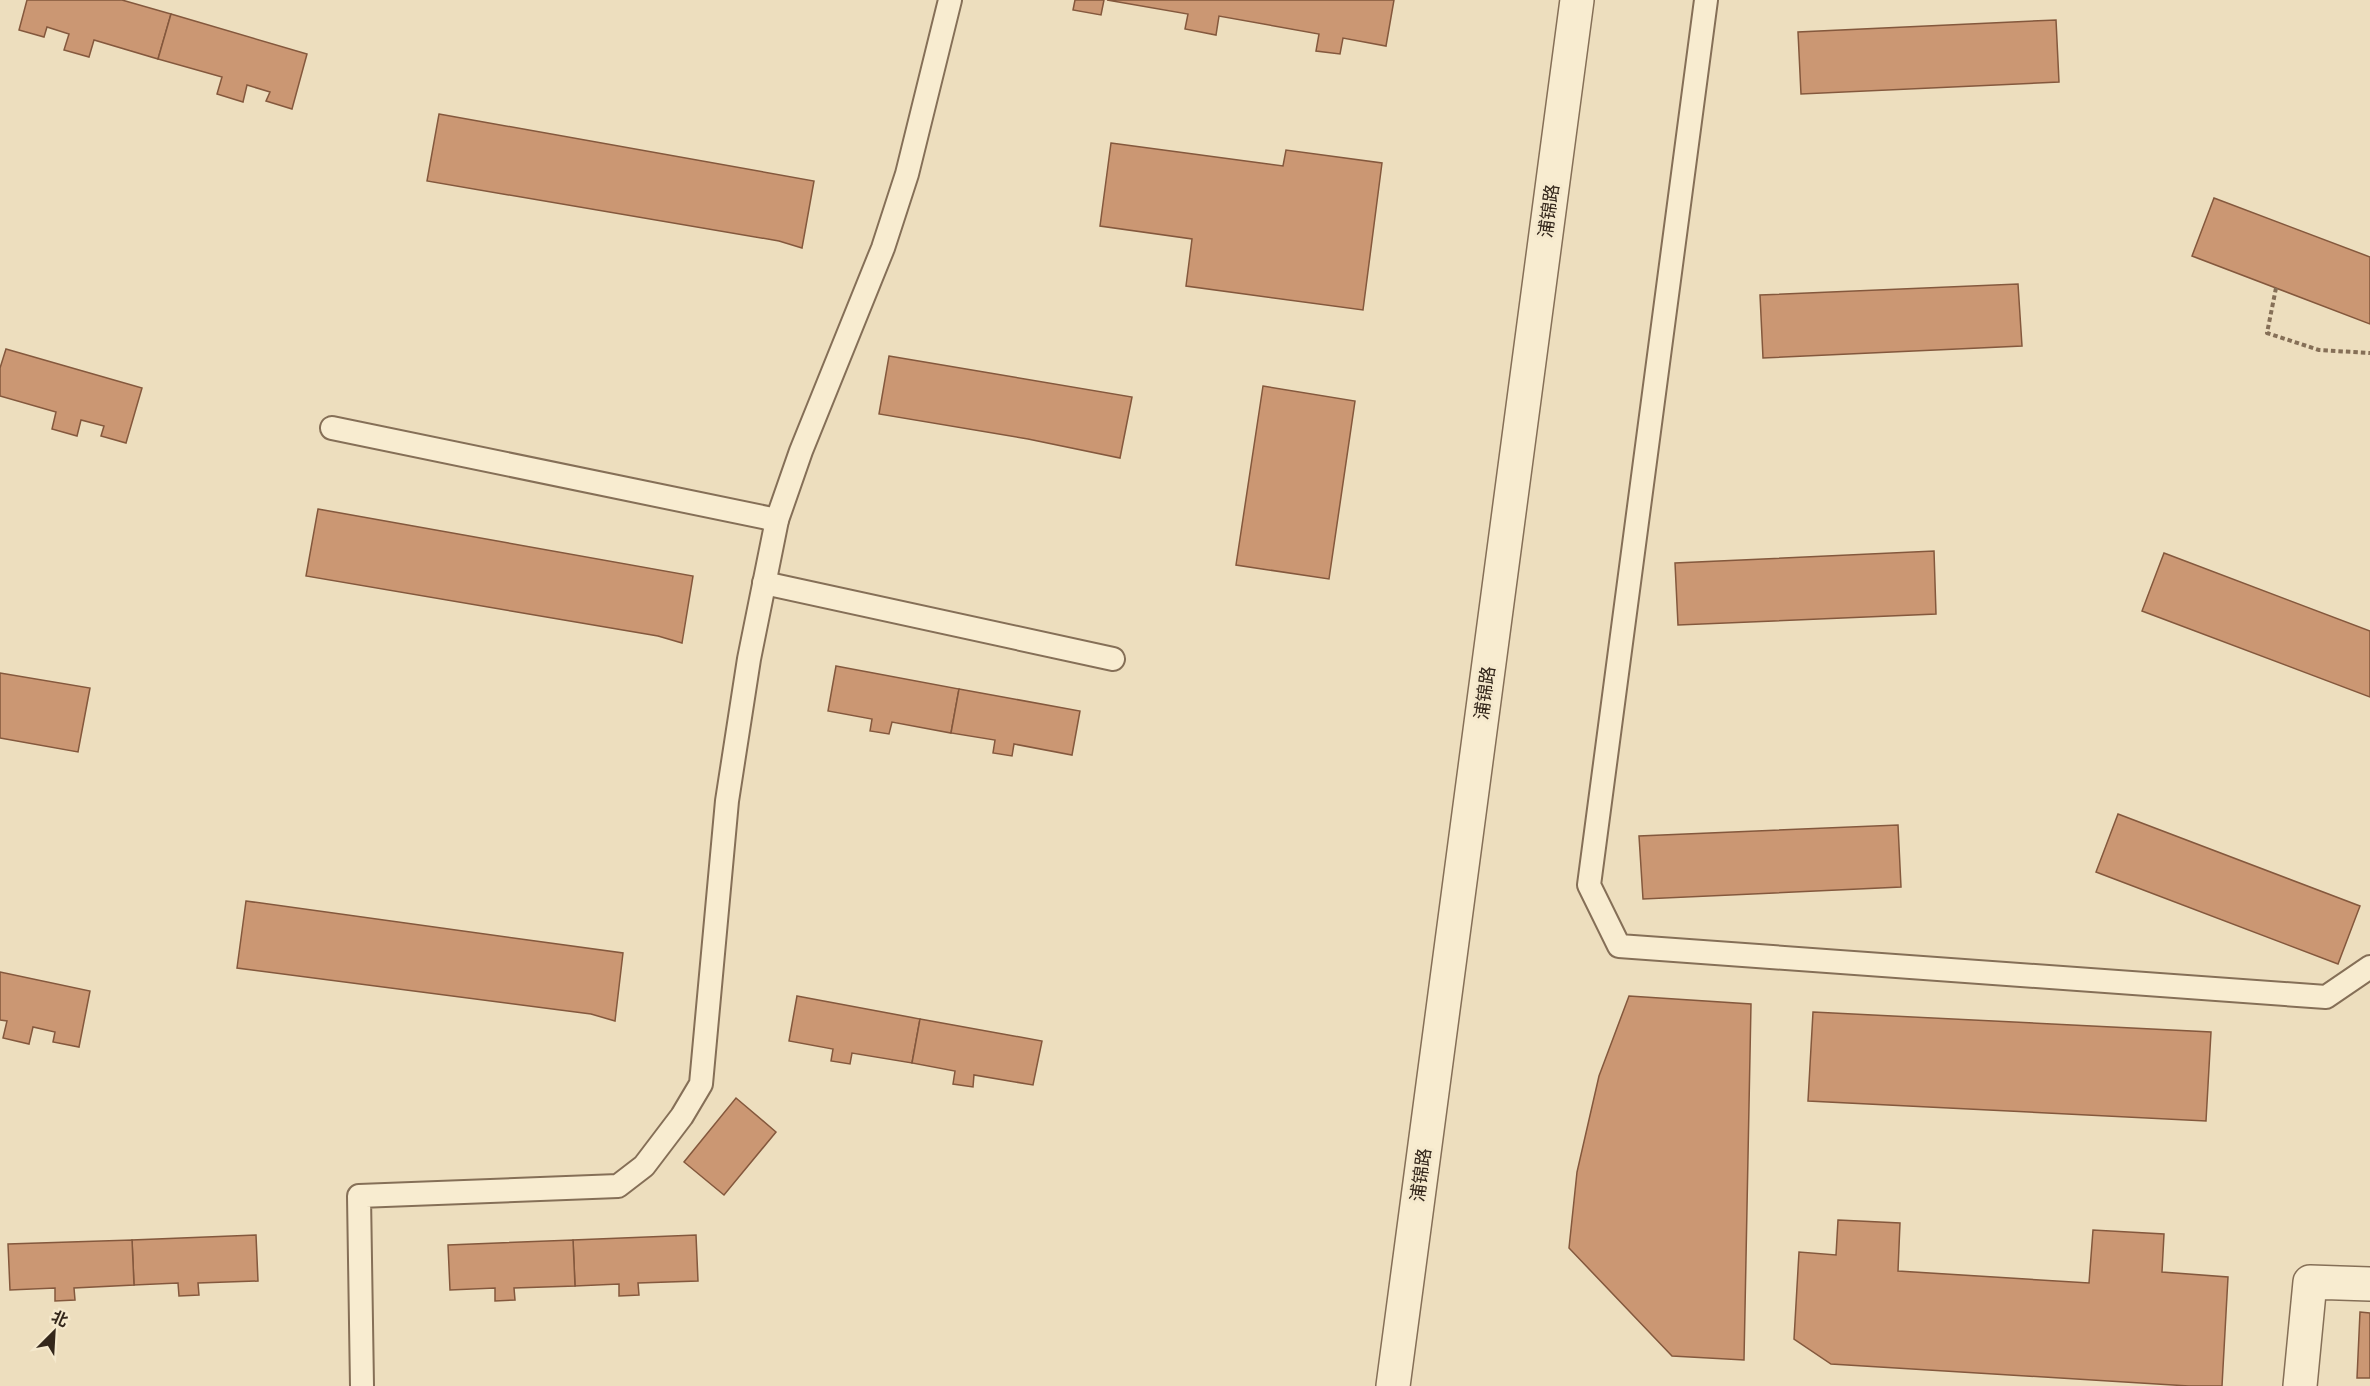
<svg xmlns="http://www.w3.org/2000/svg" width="2370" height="1386" viewBox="0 0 2370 1386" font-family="Georgia,'Noto Sans SC',serif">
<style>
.building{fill:#cb9773;stroke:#84583d;stroke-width:1.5}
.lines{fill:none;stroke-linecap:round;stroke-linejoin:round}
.service-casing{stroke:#856f57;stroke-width:26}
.pedestrian-casing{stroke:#856f57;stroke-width:36}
.tertiary-casing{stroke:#856f57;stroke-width:36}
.path{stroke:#856f57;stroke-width:4;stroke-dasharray:4.5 3;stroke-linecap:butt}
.service{stroke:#f8ecd0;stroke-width:22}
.pedestrian{stroke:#f8ecd0;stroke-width:33}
.tertiary{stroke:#f8ecd0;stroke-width:33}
.labels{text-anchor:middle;stroke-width:6;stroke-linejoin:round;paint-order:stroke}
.street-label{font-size:18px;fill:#34271b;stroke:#f5e9cd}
</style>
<rect width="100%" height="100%" fill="#eddebe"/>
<g class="building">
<path d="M 27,0 L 122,0 L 171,14 L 158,59 L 94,40 L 89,57 L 64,50 L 69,34 L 47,27 L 44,37 L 19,30 Z"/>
<path d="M 1075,0 L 1104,0 L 1101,15 L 1073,10 Z"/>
<path d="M 1107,0 L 1394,0 L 1386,46 L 1343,38 L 1340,54 L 1316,51 L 1319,34 L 1219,16 L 1216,35 L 1185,29 L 1188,14 Z"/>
<path d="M 171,14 L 307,54 L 292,109 L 266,101 L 270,92 L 247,85 L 243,102 L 217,94 L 222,77 L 158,59 Z"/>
<path d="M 2056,20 L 2059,82 L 1801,94 L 1798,32 Z"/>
<path d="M 439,114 L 814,181 L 802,248 L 779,241 L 427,181 Z"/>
<path d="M 1111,143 L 1283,166 L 1286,150 L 1382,163 L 1363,310 L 1186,286 L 1192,239 L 1100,226 Z"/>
<path d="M 2214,198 L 2370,257 L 2370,324 L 2192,256 Z"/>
<path d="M 2018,284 L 2022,346 L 1763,358 L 1760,295 Z"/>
<path d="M 6,349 L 142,388 L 126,443 L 101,436 L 104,426 L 81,420 L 77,436 L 52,429 L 56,412 L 0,396 L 0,368 Z"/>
<path d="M 889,356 L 1132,397 L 1120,458 L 1028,439 L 879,414 Z"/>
<path d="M 1263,386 L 1355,401 L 1329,579 L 1236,565 Z"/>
<path d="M 318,509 L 693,576 L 682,643 L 658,636 L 306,576 Z"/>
<path d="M 1934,551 L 1936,614 L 1678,625 L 1675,563 Z"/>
<path d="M 2164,553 L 2370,631 L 2370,697 L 2142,611 Z"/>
<path d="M 836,666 L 959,689 L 951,733 L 892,722 L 889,734 L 870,731 L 872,719 L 828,711 Z"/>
<path d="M 0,673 L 90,688 L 78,752 L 0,738 Z"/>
<path d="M 959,689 L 1080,711 L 1072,755 L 1014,744 L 1012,756 L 993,753 L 995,740 L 951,733 Z"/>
<path d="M 2118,814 L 2360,906 L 2338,964 L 2096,872 Z"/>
<path d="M 1898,825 L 1901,887 L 1643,899 L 1639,836 Z"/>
<path d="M 246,901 L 623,953 L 615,1021 L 591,1014 L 237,968 Z"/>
<path d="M 0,972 L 90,991 L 79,1047 L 53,1042 L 55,1032 L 33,1027 L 29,1044 L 3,1038 L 7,1021 L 0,1020 Z"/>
<path d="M 797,996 L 920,1019 L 912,1063 L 852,1053 L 850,1064 L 831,1061 L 833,1049 L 789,1041 Z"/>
<path d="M 1629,996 L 1751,1004 L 1744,1360 L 1672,1356 L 1569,1248 L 1577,1172 L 1599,1076 Z"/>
<path d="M 1813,1012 L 2211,1032 L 2206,1121 L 1808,1101 Z"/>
<path d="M 920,1019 L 1042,1041 L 1033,1085 L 974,1075 L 973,1087 L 953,1084 L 955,1071 L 912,1063 Z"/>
<path d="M 736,1098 L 776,1132 L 724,1195 L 684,1162 Z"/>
<path d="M 1838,1220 L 1900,1223 L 1898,1271 L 2089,1283 L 2093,1230 L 2164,1234 L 2162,1272 L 2228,1277 L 2222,1386 L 2189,1386 L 1831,1364 L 1794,1339 L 1799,1252 L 1836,1255 Z"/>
<path d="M 256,1235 L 258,1281 L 198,1283 L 199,1295 L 179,1296 L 178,1283 L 134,1285 L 132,1240 Z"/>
<path d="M 696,1235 L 698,1281 L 638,1283 L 639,1295 L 619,1296 L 619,1284 L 575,1286 L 573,1240 Z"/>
<path d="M 132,1240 L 134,1285 L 74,1288 L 75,1300 L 55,1301 L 55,1288 L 10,1290 L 8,1244 Z"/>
<path d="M 573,1240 L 575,1286 L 514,1288 L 515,1300 L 495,1301 L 495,1288 L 450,1290 L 448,1245 Z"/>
<path d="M 2360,1312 L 2370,1313 L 2370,1378 L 2357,1378 Z"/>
</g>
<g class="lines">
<defs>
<g id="service">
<path d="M 1706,0 L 1589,885 L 1619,946 L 2326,997 L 2370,967"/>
<path d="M 332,428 L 777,520"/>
<path d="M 764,583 L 1113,659"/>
<path d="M 362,1386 L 359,1196 L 618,1186 L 644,1166 L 682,1116 L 701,1084 L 727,801 L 749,659 L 777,520 L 801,451 L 883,248 L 907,174 L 950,0"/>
</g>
<path id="pedestrian" d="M 2300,1386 L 2310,1282 L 2370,1284"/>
<path id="tertiary" d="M 1393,1386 L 1577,0"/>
</defs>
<use href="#service" class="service-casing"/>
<use href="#pedestrian" class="pedestrian-casing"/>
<use href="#tertiary" class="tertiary-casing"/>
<path class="path" d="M 2276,288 L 2267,333 L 2319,350 L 2370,353"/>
<use href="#service" class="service"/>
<use href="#pedestrian" class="pedestrian"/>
<use href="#tertiary" class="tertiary"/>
</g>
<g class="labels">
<g class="street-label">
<text transform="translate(1549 211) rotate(-82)" y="6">浦锦路</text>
<text transform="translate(1485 693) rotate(-82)" y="6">浦锦路</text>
<text transform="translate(1421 1175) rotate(-82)" y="6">浦锦路</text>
</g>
</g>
<g transform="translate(54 1332) rotate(24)" stroke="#f5e9cd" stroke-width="4.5" paint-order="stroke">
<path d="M0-4.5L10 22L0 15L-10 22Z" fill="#34271b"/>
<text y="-9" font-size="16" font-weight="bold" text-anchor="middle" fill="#34271b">北</text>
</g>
</svg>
